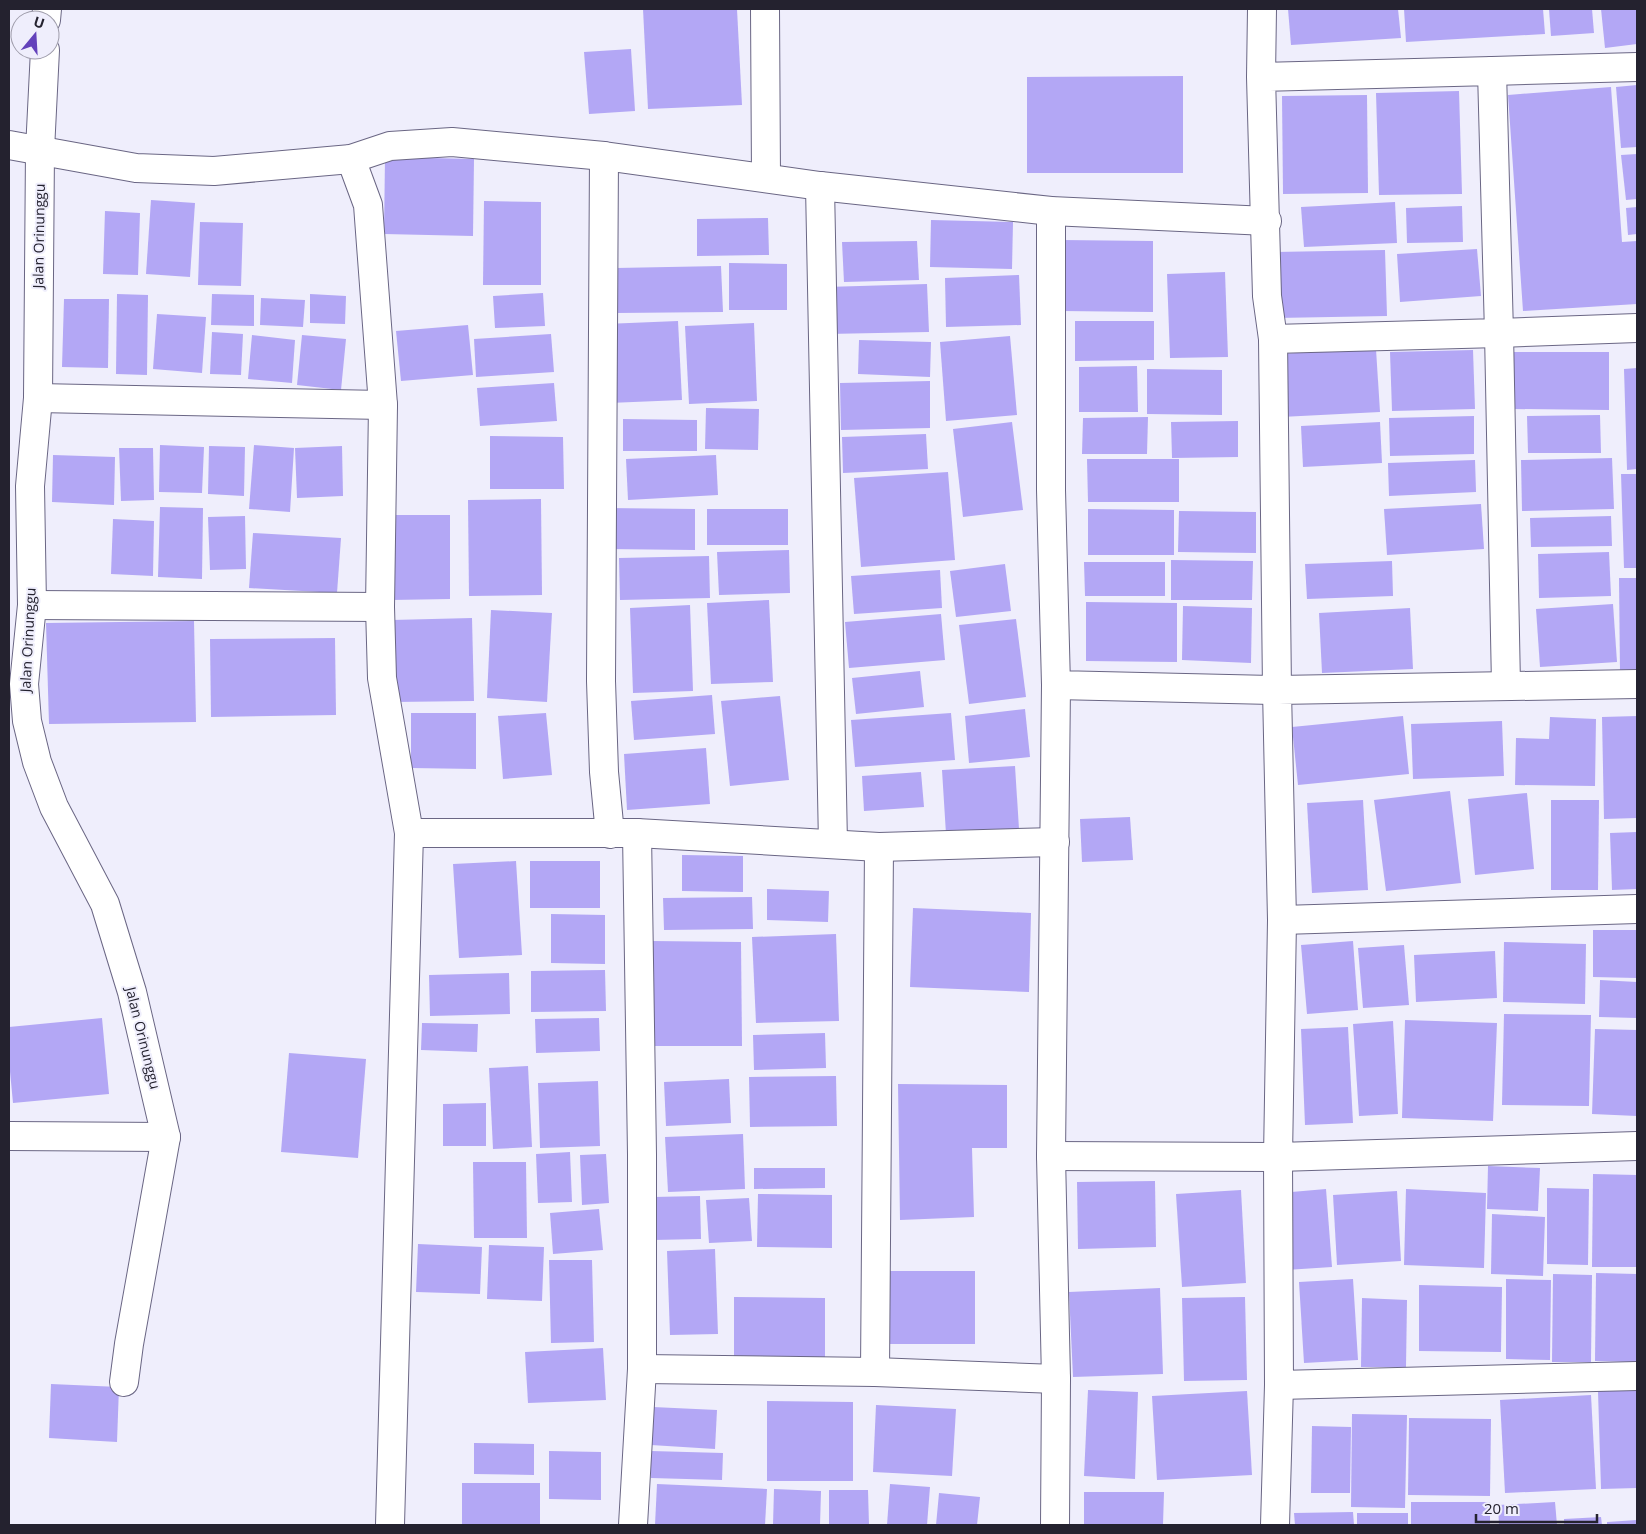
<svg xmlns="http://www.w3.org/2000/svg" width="1646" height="1534" viewBox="0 0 1646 1534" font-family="'Open Sans',sans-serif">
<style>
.building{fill:#b3a7f5}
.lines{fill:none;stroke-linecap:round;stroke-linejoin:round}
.minor-casing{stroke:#6a6684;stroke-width:30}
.minor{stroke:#fff;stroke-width:28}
.labels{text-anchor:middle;stroke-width:4;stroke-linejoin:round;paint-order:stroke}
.street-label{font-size:14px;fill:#24222f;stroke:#efeefc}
</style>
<rect width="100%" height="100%" fill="#efeefc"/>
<g class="building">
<path d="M 643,9 L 737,9 L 742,105 L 648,109 Z"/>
<path d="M 1288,9 L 1398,9 L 1401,38 L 1291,45 Z"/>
<path d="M 1404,9 L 1543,9 L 1545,34 L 1406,42 Z"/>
<path d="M 1549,9 L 1592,9 L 1594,33 L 1551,36 Z"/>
<path d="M 1601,9 L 1637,9 L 1637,44 L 1605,48 Z"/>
<path d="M 631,49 L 635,111 L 589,114 L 584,52 Z"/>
<path d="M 1183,76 L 1183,173 L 1027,173 L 1027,77 Z"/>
<path d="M 1637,85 L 1637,147 L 1621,148 L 1616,87 Z"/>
<path d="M 1611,87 L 1622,242 L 1637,241 L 1637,304 L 1523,311 L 1508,95 Z"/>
<path d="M 1459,91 L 1462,194 L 1379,195 L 1376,93 Z"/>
<path d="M 1367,95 L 1368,193 L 1283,194 L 1282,96 Z"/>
<path d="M 1637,154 L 1637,199 L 1626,200 L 1621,155 Z"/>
<path d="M 385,157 L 474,159 L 473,236 L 384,234 Z"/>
<path d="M 151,200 L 195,203 L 190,277 L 146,274 Z"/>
<path d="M 484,201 L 541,202 L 541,285 L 483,285 Z"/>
<path d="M 1395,202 L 1397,243 L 1304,247 L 1301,207 Z"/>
<path d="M 1462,206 L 1463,242 L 1407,243 L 1406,208 Z"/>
<path d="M 1637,207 L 1637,234 L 1628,235 L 1626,208 Z"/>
<path d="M 105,211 L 140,213 L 138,275 L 103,274 Z"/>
<path d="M 768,218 L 769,255 L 697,256 L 697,219 Z"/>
<path d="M 931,220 L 1013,222 L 1012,269 L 930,267 Z"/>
<path d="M 200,222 L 243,223 L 241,286 L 198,285 Z"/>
<path d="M 1061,240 L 1153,241 L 1153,312 L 1061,311 Z"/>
<path d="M 917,241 L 919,280 L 844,282 L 842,242 Z"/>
<path d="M 1477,249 L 1481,296 L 1400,302 L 1397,254 Z"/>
<path d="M 1385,250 L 1387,316 L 1276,318 L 1275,252 Z"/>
<path d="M 729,263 L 787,264 L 787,310 L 729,310 Z"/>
<path d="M 721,266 L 723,312 L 617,313 L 616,268 Z"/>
<path d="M 1225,272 L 1228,357 L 1170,358 L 1167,274 Z"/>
<path d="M 1019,275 L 1021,325 L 946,327 L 945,278 Z"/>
<path d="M 927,284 L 929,332 L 827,334 L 826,287 Z"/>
<path d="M 543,293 L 545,326 L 495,328 L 493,296 Z"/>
<path d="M 117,294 L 148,295 L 147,375 L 116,374 Z"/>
<path d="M 212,294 L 254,295 L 254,326 L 211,325 Z"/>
<path d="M 310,294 L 346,296 L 345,324 L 310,323 Z"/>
<path d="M 261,298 L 305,300 L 303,327 L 260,325 Z"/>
<path d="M 64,299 L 109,299 L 108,368 L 62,367 Z"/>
<path d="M 157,314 L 206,317 L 202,373 L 153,369 Z"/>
<path d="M 678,321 L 682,400 L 609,403 L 605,324 Z"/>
<path d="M 1075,321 L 1154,321 L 1154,360 L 1075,361 Z"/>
<path d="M 754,323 L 757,401 L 689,404 L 685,326 Z"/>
<path d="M 468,325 L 473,375 L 401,381 L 396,331 Z"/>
<path d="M 212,332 L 243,334 L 241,375 L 210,374 Z"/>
<path d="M 551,334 L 554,372 L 476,377 L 474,339 Z"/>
<path d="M 252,335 L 295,340 L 292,383 L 248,379 Z"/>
<path d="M 302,335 L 346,339 L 341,390 L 297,385 Z"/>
<path d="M 1010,336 L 1017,415 L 946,421 L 940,342 Z"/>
<path d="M 859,340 L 931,342 L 930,377 L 858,374 Z"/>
<path d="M 1376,349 L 1380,412 L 1281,417 L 1277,354 Z"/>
<path d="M 1473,350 L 1475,409 L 1392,411 L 1390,352 Z"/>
<path d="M 1514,352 L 1609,352 L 1609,410 L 1513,409 Z"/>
<path d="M 1137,366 L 1138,412 L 1079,412 L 1079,367 Z"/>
<path d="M 1637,368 L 1637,469 L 1627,470 L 1624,369 Z"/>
<path d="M 1147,369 L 1222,370 L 1222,415 L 1147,414 Z"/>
<path d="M 930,381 L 930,428 L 841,430 L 840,383 Z"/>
<path d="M 554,383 L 557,421 L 480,426 L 477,388 Z"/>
<path d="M 706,408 L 759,409 L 758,450 L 705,449 Z"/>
<path d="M 1600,415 L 1601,453 L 1528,453 L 1527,416 Z"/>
<path d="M 1474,416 L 1474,454 L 1390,456 L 1389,418 Z"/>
<path d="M 1148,417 L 1147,454 L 1082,454 L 1083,418 Z"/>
<path d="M 623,419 L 697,420 L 697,451 L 623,451 Z"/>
<path d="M 1238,421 L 1238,457 L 1172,458 L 1171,422 Z"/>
<path d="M 1012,422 L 1023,510 L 963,517 L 953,429 Z"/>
<path d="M 1380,422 L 1382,463 L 1303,467 L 1301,426 Z"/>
<path d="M 926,434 L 928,469 L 843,473 L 842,437 Z"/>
<path d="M 490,436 L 563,437 L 564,489 L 490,489 Z"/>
<path d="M 160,445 L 204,447 L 202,493 L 159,492 Z"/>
<path d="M 254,445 L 294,448 L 290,512 L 249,509 Z"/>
<path d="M 209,446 L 245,447 L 244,496 L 208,494 Z"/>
<path d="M 342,446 L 343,496 L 297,498 L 295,448 Z"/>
<path d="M 119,448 L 153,448 L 154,500 L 121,501 Z"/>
<path d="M 53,455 L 115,457 L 114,505 L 52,502 Z"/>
<path d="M 716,455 L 718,495 L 628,500 L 626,459 Z"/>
<path d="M 1612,458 L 1614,509 L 1522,511 L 1521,460 Z"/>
<path d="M 1087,459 L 1179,459 L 1179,502 L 1088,502 Z"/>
<path d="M 1475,460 L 1476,492 L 1389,496 L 1388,463 Z"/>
<path d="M 948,472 L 955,560 L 861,567 L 854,478 Z"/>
<path d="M 1621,474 L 1637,474 L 1637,568 L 1624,568 Z"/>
<path d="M 541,499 L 542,595 L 469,596 L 468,500 Z"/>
<path d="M 1481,504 L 1484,549 L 1387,555 L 1384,509 Z"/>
<path d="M 160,507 L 203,508 L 202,579 L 158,577 Z"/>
<path d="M 606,508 L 695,509 L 695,550 L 606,549 Z"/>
<rect x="707" y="509" width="81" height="36"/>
<path d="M 1088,509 L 1174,510 L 1174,555 L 1088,555 Z"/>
<path d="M 1179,511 L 1256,512 L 1256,553 L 1178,552 Z"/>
<path d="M 390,515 L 450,515 L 450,599 L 391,600 Z"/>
<path d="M 245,516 L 246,569 L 210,570 L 208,517 Z"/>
<path d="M 1611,516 L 1612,546 L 1531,547 L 1530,518 Z"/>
<path d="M 113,519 L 154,521 L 153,576 L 111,574 Z"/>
<path d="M 253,533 L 341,538 L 337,593 L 249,588 Z"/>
<path d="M 789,550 L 790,593 L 719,595 L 717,552 Z"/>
<path d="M 1609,552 L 1611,596 L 1539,598 L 1538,554 Z"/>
<path d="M 709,556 L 710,598 L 620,600 L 619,558 Z"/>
<path d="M 1171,560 L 1253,561 L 1252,600 L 1171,600 Z"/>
<path d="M 1392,561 L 1393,596 L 1307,599 L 1305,564 Z"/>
<path d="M 1084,562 L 1165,562 L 1165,596 L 1085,596 Z"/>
<path d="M 1005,564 L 1011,611 L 956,617 L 950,571 Z"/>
<path d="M 940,570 L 942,608 L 854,614 L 851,576 Z"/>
<path d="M 1619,578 L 1637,578 L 1637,673 L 1620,673 Z"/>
<path d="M 769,600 L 773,682 L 711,684 L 707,603 Z"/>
<path d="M 1086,602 L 1177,603 L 1177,662 L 1086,661 Z"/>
<path d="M 1613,604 L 1617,662 L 1540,667 L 1536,609 Z"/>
<path d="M 690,605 L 693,691 L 633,693 L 630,608 Z"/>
<path d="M 1183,606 L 1252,608 L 1251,663 L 1182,660 Z"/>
<path d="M 1410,608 L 1413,669 L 1322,673 L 1319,613 Z"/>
<path d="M 491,610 L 552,613 L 547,702 L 487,698 Z"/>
<path d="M 941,614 L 945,660 L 849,668 L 845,622 Z"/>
<path d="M 472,618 L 474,701 L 394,702 L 392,620 Z"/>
<path d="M 1016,619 L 1026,697 L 969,704 L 959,625 Z"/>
<path d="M 194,621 L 196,722 L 49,724 L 46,623 Z"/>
<path d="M 335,638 L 336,715 L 211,717 L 210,639 Z"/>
<path d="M 920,671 L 924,707 L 856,714 L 852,678 Z"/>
<path d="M 712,695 L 715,734 L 634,740 L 631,701 Z"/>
<path d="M 780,696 L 789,780 L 730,786 L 721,701 Z"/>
<path d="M 1025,709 L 1030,757 L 969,763 L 965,716 Z"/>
<path d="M 411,713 L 476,713 L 476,769 L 411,768 Z"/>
<path d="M 546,713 L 552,775 L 503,779 L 498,716 Z"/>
<path d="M 951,713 L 955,760 L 855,767 L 851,720 Z"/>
<path d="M 1403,716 L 1409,774 L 1298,785 L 1292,727 Z"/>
<path d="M 1637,716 L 1637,818 L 1604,819 L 1602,717 Z"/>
<path d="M 1550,717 L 1596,719 L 1595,786 L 1515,785 L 1516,738 L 1549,739 Z"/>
<path d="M 1502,721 L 1504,776 L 1413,779 L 1411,724 Z"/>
<path d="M 706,748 L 710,804 L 627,810 L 624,754 Z"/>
<path d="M 1015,766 L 1019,829 L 946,834 L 942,770 Z"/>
<path d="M 921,772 L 924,807 L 864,811 L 862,776 Z"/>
<path d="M 1450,791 L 1461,883 L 1386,891 L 1374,800 Z"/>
<path d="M 1527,793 L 1534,869 L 1475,875 L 1468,799 Z"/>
<path d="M 1363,800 L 1368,890 L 1312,893 L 1307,803 Z"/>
<path d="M 1551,800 L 1599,800 L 1598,890 L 1551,890 Z"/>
<path d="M 1130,817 L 1133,860 L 1082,862 L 1080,819 Z"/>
<path d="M 1637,832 L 1637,889 L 1612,890 L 1610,833 Z"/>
<path d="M 682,855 L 743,856 L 743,892 L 682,891 Z"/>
<path d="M 516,861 L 522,955 L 459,958 L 453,864 Z"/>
<rect x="530" y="861" width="70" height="47"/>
<path d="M 767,889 L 829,891 L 828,922 L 767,920 Z"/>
<path d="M 752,897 L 753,929 L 664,930 L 663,898 Z"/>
<path d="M 913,908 L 1031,913 L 1029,992 L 910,987 Z"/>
<path d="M 551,914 L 605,915 L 605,964 L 551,963 Z"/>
<path d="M 1593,930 L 1637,930 L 1637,978 L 1593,977 Z"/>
<path d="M 836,934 L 839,1021 L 756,1023 L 752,937 Z"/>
<path d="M 652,941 L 741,942 L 742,1046 L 651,1046 Z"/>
<path d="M 1353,941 L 1358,1010 L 1307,1014 L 1301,945 Z"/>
<path d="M 1504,942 L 1586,944 L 1585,1004 L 1503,1002 Z"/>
<path d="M 1404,945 L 1409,1005 L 1363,1008 L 1358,948 Z"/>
<path d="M 1495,951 L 1497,998 L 1416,1002 L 1414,955 Z"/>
<path d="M 605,970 L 606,1011 L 531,1012 L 531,971 Z"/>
<path d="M 509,973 L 510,1014 L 430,1016 L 429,975 Z"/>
<path d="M 1600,980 L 1637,982 L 1637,1018 L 1599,1017 Z"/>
<path d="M 1504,1014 L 1591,1015 L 1589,1106 L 1502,1105 Z"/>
<path d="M 102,1018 L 109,1094 L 13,1103 L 9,1061 L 9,1027 Z"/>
<path d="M 599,1018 L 600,1051 L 536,1053 L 535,1019 Z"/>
<path d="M 1405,1020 L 1497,1023 L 1493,1121 L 1402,1118 Z"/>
<path d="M 1393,1021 L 1398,1114 L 1359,1116 L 1353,1024 Z"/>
<path d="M 422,1023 L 478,1024 L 477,1052 L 421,1050 Z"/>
<path d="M 1348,1027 L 1353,1123 L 1305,1125 L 1301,1029 Z"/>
<path d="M 1595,1029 L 1637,1030 L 1637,1116 L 1592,1114 Z"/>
<path d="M 825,1033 L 826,1068 L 754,1070 L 753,1035 Z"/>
<path d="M 289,1053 L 366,1059 L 358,1158 L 281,1152 Z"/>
<path d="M 528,1066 L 532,1147 L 493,1149 L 489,1068 Z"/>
<path d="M 836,1076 L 837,1126 L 750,1127 L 749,1077 Z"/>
<path d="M 729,1079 L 731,1123 L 666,1126 L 664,1082 Z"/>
<path d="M 598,1081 L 600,1146 L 540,1148 L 538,1083 Z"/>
<path d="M 898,1084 L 1007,1085 L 1007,1148 L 972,1148 L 974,1217 L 900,1220 Z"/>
<path d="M 486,1103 L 486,1146 L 443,1146 L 443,1104 Z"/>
<path d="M 743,1134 L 745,1189 L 668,1192 L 665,1137 Z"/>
<path d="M 570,1152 L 572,1202 L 538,1203 L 536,1154 Z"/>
<path d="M 606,1154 L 609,1203 L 582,1205 L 580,1155 Z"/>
<path d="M 473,1162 L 526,1162 L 527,1238 L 474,1238 Z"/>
<path d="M 1488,1166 L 1540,1168 L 1538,1211 L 1487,1209 Z"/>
<path d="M 754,1168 L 825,1168 L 825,1188 L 754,1189 Z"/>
<path d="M 1593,1174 L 1637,1175 L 1637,1267 L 1592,1267 Z"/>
<path d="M 1155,1181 L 1156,1247 L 1078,1249 L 1077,1182 Z"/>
<path d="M 1547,1188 L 1589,1189 L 1588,1265 L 1547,1264 Z"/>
<path d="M 1326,1189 L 1332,1267 L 1286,1270 L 1280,1193 Z"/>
<path d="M 1406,1189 L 1486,1193 L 1484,1268 L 1404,1265 Z"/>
<path d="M 1241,1190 L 1246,1283 L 1182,1287 L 1176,1194 Z"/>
<path d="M 1397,1191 L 1401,1261 L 1337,1265 L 1333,1195 Z"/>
<path d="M 758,1194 L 832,1195 L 832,1248 L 757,1247 Z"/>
<path d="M 700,1196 L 701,1239 L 653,1240 L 653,1197 Z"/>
<path d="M 749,1198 L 752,1241 L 709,1243 L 706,1200 Z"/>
<path d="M 599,1209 L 603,1250 L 553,1254 L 550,1213 Z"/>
<path d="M 1492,1214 L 1545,1217 L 1543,1276 L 1491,1274 Z"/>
<path d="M 418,1244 L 482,1247 L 480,1294 L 416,1292 Z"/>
<path d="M 489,1245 L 544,1247 L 542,1301 L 487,1299 Z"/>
<path d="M 715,1249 L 718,1334 L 670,1335 L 667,1251 Z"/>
<path d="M 549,1260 L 592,1260 L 594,1342 L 551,1343 Z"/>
<rect x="889" y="1271" width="86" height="73"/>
<path d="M 1596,1273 L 1637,1274 L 1637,1362 L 1595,1361 Z"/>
<path d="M 1553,1274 L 1592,1275 L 1591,1362 L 1552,1362 Z"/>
<path d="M 1353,1279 L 1358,1360 L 1304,1363 L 1299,1282 Z"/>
<path d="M 1506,1279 L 1551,1280 L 1550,1360 L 1506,1359 Z"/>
<path d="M 1419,1285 L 1502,1287 L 1501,1352 L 1419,1351 Z"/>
<path d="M 1160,1288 L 1163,1374 L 1073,1377 L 1069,1292 Z"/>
<path d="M 734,1297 L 825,1298 L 825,1361 L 734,1360 Z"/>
<path d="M 1245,1297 L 1247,1380 L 1184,1381 L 1182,1298 Z"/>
<path d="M 1362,1298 L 1407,1300 L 1406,1367 L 1361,1367 Z"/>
<path d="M 603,1348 L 606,1400 L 528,1403 L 525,1352 Z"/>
<path d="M 51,1384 L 119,1387 L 117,1442 L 49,1438 Z"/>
<path d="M 1088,1390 L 1138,1392 L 1135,1479 L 1084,1476 Z"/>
<path d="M 1247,1391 L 1252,1475 L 1157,1480 L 1152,1396 Z"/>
<path d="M 1598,1391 L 1637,1391 L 1637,1488 L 1601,1489 Z"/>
<path d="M 1591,1395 L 1596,1489 L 1505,1493 L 1500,1400 Z"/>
<path d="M 767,1401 L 853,1402 L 853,1481 L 767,1481 Z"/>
<path d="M 876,1405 L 956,1409 L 952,1476 L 873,1472 Z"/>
<path d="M 653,1407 L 717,1410 L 715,1449 L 651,1445 Z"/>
<path d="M 1352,1414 L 1407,1415 L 1405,1508 L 1351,1507 Z"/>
<path d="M 1409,1418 L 1491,1419 L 1490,1496 L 1408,1495 Z"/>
<path d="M 1312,1426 L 1351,1427 L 1350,1493 L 1311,1493 Z"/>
<path d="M 474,1443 L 534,1444 L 534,1475 L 474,1474 Z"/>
<path d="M 549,1451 L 601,1452 L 601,1500 L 549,1499 Z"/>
<path d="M 651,1451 L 723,1453 L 722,1480 L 651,1478 Z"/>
<rect x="462" y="1483" width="78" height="42"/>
<path d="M 657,1484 L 767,1489 L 765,1525 L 655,1525 Z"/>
<path d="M 890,1484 L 930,1487 L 927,1525 L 887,1525 Z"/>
<path d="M 774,1489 L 821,1491 L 820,1525 L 773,1525 Z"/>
<path d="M 829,1490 L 868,1490 L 869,1525 L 829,1525 Z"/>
<path d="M 1084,1492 L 1164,1492 L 1163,1525 L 1084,1525 Z"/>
<path d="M 939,1493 L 980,1497 L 977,1525 L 936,1525 Z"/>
<rect x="1411" y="1502" width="79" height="23"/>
<path d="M 1555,1502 L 1557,1525 L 1499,1525 L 1498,1505 Z"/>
<path d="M 1353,1512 L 1354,1525 L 1295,1525 L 1294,1513 Z"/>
<rect x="1357" y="1513" width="51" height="12"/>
<path d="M 1601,1517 L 1602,1525 L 1564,1525 L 1564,1519 Z"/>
<path d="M 1637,1520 L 1637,1525 L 1607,1525 L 1607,1522 Z"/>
</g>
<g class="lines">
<defs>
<g id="minor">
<path d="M 765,9 L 766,177"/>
<path d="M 46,20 L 47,9"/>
<path d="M 45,50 L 40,150 L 38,398 L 30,486 L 32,605 L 24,684 L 27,721 L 37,762 L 54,807 L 105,904 L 132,992 L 166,1137 L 129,1344 L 124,1382"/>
<path d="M 1492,71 L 1637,67"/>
<path d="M 1261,77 L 1492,71 L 1499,333 L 1273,339 L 1267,296 L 1261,77 L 1262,9"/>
<path d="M 9,145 L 136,168 L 214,171 L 351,159 L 390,146 L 452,142 L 604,156 L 820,186 L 1051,211 L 1267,221"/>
<path d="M 604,156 L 601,681 L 604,772 L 610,834"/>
<path d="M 351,159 L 368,205 L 383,405 L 380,607 L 382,678 L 409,833 L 390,1525"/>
<path d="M 820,186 L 833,844"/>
<path d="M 1051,211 L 1051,490 L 1056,685 L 1277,690 L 1273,339"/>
<path d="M 38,398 L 383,405"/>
<path d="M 32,605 L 380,607"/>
<path d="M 1637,684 L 1277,690 L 1282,920 L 1278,1157 L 1637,1146"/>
<path d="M 1506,685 L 1499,333 L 1637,328"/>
<path d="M 409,833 L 637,833 L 879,847 L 1055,842"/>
<path d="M 1282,920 L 1637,909"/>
<path d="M 9,1136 L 166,1137"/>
<path d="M 1051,1156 L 1278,1157 L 1279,1385 L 1637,1376"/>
<path d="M 642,1369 L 875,1372 L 1056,1379"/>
<path d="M 875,1372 L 879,847"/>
<path d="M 633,1525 L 642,1369 L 642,1154 L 637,833"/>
<path d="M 1055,1525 L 1056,1379 L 1051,1156 L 1056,685"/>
<path d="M 1275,1525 L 1279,1385"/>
</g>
</defs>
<use href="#minor" class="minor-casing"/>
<use href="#minor" class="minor"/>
</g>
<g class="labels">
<g class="street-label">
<text transform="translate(39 236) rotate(-89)" y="5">Jalan Orinunggu</text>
<text transform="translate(28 640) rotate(-87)" y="5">Jalan Orinunggu</text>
<text transform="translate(143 1038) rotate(76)" y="5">Jalan Orinunggu</text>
</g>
</g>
<rect width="1646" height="1534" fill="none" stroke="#24222f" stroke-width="20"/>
<g transform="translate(35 35) rotate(18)"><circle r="24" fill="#efeefc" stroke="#9e9caa"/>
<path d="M0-4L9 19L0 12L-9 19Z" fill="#6342bb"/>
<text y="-8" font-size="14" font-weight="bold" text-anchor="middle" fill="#24222f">U</text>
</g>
<path d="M1476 1514v8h121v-8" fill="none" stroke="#24222f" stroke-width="2.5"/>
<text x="1484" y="1514" font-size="15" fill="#24222f" stroke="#efeefc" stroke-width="4" paint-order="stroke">20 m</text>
</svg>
